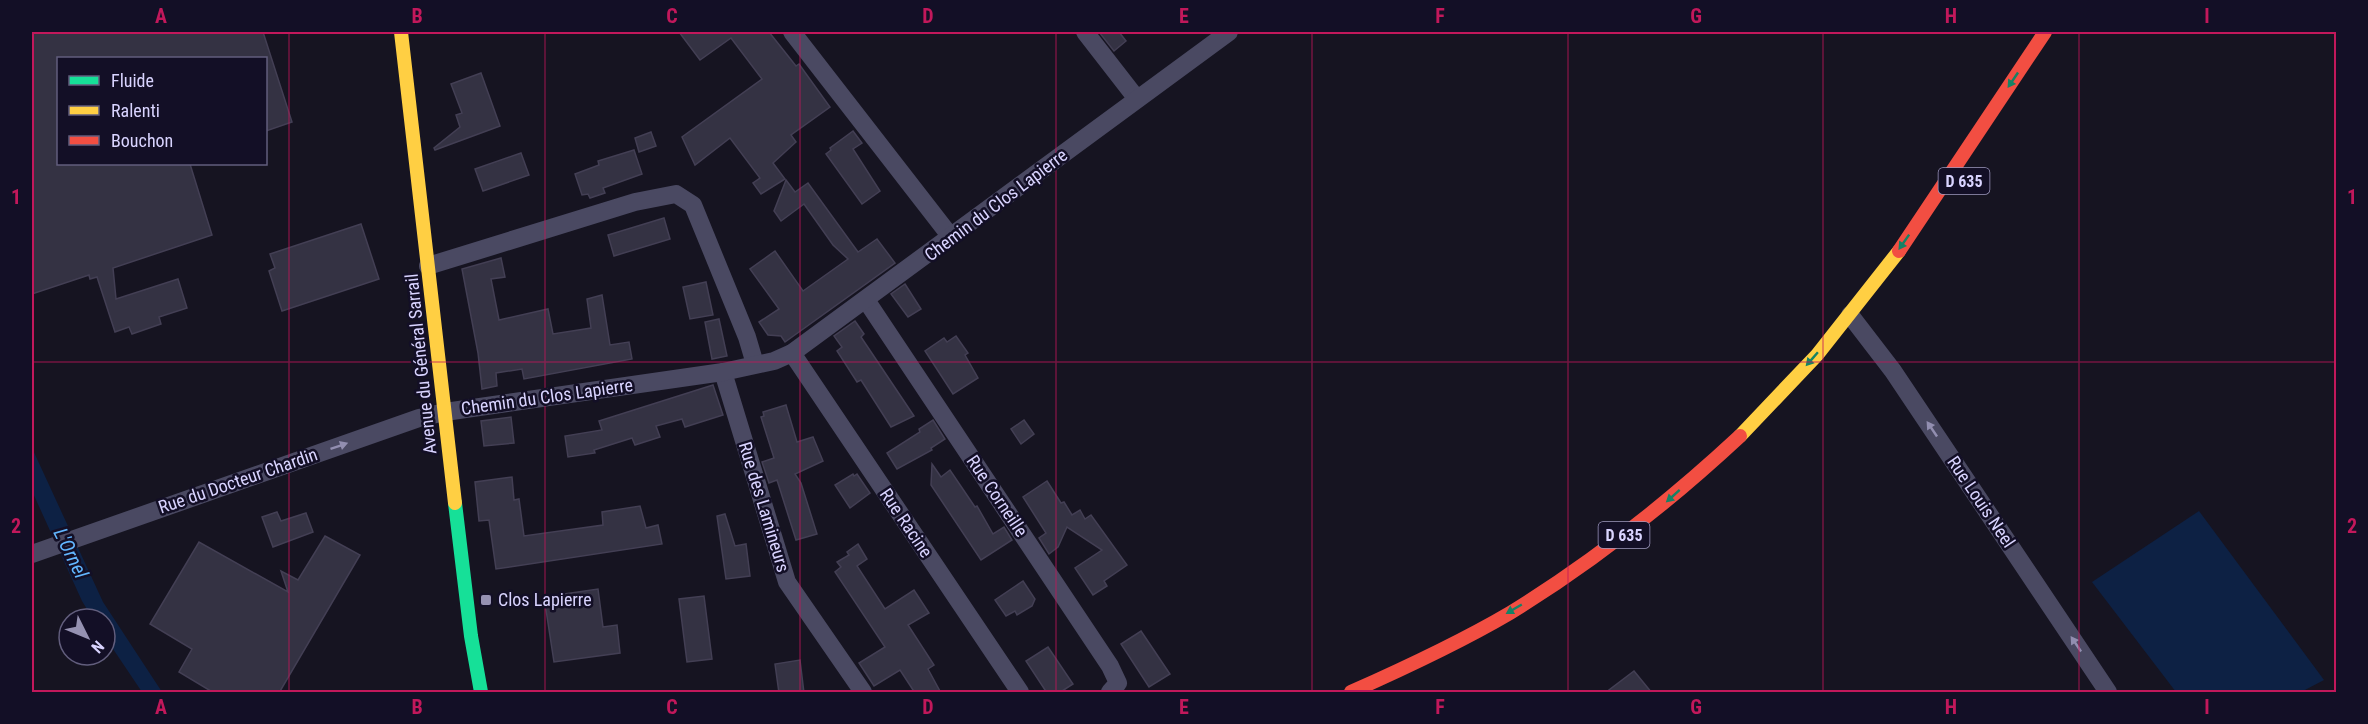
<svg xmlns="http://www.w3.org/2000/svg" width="2368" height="724" viewBox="0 0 2368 724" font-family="'Roboto Condensed',sans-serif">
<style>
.water{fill:#0d2144}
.building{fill:#343243;stroke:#433f54;stroke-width:1.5}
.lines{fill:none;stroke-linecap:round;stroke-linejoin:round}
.street{stroke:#4a4962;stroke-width:18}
.fast{stroke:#16e098;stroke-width:14}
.slow{stroke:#ffcf43;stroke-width:14}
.jam{stroke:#f24e42;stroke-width:14}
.oneway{fill:#158265}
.oneway2{fill:#928eb0}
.grid{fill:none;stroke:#c2185b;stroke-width:1.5;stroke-opacity:0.55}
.poi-dot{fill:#9591b1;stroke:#130f26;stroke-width:2}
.labels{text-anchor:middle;stroke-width:5;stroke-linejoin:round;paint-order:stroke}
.shield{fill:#130f26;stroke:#9e99be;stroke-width:1.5}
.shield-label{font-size:16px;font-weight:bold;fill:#d9d4ff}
.street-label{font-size:18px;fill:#d9d4ff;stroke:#130f26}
.poi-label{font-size:18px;fill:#d9d4ff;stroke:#130f26;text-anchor:start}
.water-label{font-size:20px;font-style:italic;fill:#62b6ff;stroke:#130f26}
.neatline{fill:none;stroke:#c2185b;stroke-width:2}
.grid-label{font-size:20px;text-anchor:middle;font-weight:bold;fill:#c2185b}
</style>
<rect width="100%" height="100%" fill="#161421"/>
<g class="water">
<path d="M 32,448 L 103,602 L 162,692 L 142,692 L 105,637 L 105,619 L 93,619 L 82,601 L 32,491 Z"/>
<path d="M 2199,511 L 2324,680 L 2301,692 L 2176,692 L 2092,582 Z"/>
</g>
<g class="building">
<path d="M 32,32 L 263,32 L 292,122 L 266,131 L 266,58 L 58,58 L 58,164 L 190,164 L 212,235 L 113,268 L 116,299 L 178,279 L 187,308 L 159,317 L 161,324 L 132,334 L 129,327 L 115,332 L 97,277 L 90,279 L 89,275 L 32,294 Z"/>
<path d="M 679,32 L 769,32 L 796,66 L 799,64 L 830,107 L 791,135 L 796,142 L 773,163 L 785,179 L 761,194 L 753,183 L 760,178 L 730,138 L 695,165 L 682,137 L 762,79 L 731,38 L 700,60 Z"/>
<path d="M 1099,32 L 1119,32 L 1126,41 L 1114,51 Z"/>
<path d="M 481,73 L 500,126 L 435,150 L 434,148 L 460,127 L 456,115 L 462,113 L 451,84 Z"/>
<path d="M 853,131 L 862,143 L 853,149 L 880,191 L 862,204 L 826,154 L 831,150 L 830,148 Z"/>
<path d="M 651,132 L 656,146 L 639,152 L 635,138 Z"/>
<path d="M 634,150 L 642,174 L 603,188 L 605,193 L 590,198 L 588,194 L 582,195 L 575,174 L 599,165 L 598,161 Z"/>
<path d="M 521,153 L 529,175 L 483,191 L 475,169 Z"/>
<path d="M 786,180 L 795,192 L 808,183 L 858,252 L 877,239 L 895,263 L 785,342 L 781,336 L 768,335 L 759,322 L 779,309 L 750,269 L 775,251 L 803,291 L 848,259 L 833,245 L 804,204 L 781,221 L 774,211 Z"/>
<path d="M 664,218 L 670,239 L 614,256 L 608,235 Z"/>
<path d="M 361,224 L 379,279 L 282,311 L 269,271 L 275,268 L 270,254 Z"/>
<path d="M 501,258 L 505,277 L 491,279 L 499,320 L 548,309 L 553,334 L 591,328 L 587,299 L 602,295 L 610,345 L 629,342 L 632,359 L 524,379 L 522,369 L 496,373 L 497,386 L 482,389 L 478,353 L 462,269 Z"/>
<path d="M 706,282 L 713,315 L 690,319 L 683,287 Z"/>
<path d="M 905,284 L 921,309 L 908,317 L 891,294 Z"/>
<path d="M 719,319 L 727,356 L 712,359 L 705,322 Z"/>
<path d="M 855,321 L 864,334 L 861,337 L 914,416 L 891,427 L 861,380 L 857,382 L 837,351 L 842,347 L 834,336 Z"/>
<path d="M 956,336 L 968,353 L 965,355 L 978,378 L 953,394 L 925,351 L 944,338 L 947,342 Z"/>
<path d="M 713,385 L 723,415 L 685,427 L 682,419 L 656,426 L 660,437 L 635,445 L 632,438 L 594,450 L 595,453 L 568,457 L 565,436 L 602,430 L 599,421 Z"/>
<path d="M 786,405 L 797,442 L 813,437 L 823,461 L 795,474 L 801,483 L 817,534 L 796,540 L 777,480 L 769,483 L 762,462 L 774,458 L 761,417 L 764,416 L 763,412 Z"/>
<path d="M 511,417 L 514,443 L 484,446 L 481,421 Z"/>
<path d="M 933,420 L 945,439 L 931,448 L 932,450 L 897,469 L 887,453 L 920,432 L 919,429 Z"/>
<path d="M 1024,420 L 1034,434 L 1021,444 L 1011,429 Z"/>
<path d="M 932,464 L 941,477 L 950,470 L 975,507 L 977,506 L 993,534 L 1004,527 L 1012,540 L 981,560 L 931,485 Z"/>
<path d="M 853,474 L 854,476 L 857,474 L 870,493 L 850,508 L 835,485 Z"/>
<path d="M 512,477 L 514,500 L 519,499 L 524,536 L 603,525 L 602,512 L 640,506 L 646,528 L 658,525 L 662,544 L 496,569 L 489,520 L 479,521 L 475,482 Z"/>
<path d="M 1047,481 L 1061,503 L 1064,502 L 1072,515 L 1080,510 L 1085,519 L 1091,515 L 1127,565 L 1104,581 L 1107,586 L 1093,595 L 1075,568 L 1102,550 L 1067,527 L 1058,547 L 1049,554 L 1039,538 L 1046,533 L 1023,497 Z"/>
<path d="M 277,512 L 281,521 L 306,513 L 313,532 L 273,547 L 262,517 Z"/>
<path d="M 725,514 L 735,546 L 746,544 L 750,576 L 726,579 L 717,516 Z"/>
<path d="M 325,536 L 360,555 L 279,693 L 214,693 L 179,672 L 192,649 L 150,624 L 199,542 L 288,592 L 281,571 L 298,580 Z"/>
<path d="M 858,544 L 867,559 L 857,566 L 885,609 L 914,590 L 929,613 L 908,625 L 934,665 L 928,669 L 941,693 L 915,693 L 900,670 L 874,686 L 859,663 L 885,647 L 835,572 L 841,567 L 837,562 L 849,555 L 847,552 Z"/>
<path d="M 1023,581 L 1035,599 L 1032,606 L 1017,615 L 1015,611 L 1006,616 L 995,600 Z"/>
<path d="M 598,589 L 603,627 L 617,625 L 620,653 L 554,662 L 544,597 Z"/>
<path d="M 704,596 L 712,659 L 687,662 L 679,599 Z"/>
<path d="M 1141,631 L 1170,674 L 1149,687 L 1121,644 Z"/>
<path d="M 1048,647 L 1073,684 L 1059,693 L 1047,693 L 1026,661 Z"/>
<path d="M 800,660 L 804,693 L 779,693 L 775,664 Z"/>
<path d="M 1634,671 L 1652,693 L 1605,693 Z"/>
</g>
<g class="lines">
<g class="street">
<path d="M 792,32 L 951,237"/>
<path d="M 1085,32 L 1137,99"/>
<path d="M 428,266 L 635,202 L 676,194 L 693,205 L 747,337 L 755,364"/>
<path d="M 866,300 L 1110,666 L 1118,683 L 1110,692"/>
<path d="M 1850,315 L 1893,371 L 2108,692"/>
<path d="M 792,353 L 1020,692"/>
<path d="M 723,372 L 787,582 L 863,692"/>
<path d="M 32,554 L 419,418 L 445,412 L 723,372 L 774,361 L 792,353 L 1229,32"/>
</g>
<path class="fast" d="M 455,503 L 471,636 L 481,692"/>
<g class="slow">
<path d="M 401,32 L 455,503"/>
<path d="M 1740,436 L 1817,355 L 1899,251"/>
</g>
<g class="jam">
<path d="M 1899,251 L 2045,32"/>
<path d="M 1351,692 C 1405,668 1459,643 1510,613 C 1593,562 1669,502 1740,436"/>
</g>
</g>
<defs><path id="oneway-solid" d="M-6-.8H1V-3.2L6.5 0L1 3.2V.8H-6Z" transform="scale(1.5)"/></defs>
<g class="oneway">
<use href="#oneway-solid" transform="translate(2013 80) rotate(124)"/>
<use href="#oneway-solid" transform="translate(1904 242) rotate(125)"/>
<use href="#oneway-solid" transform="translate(1812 359) rotate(131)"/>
<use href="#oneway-solid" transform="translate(1673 496) rotate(138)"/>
<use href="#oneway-solid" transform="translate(1514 609) rotate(150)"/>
</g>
<g class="oneway2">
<use href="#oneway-solid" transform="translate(1932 429) rotate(-124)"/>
<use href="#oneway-solid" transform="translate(339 446) rotate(-19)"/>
<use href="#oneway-solid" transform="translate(2076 644) rotate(-124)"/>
</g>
<path class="grid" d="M 289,32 L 289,692M 545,32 L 545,692M 800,32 L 800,692M 1056,32 L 1056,692M 1312,32 L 1312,692M 1568,32 L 1568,692M 1823,32 L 1823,692M 2079,32 L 2079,692M 32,362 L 2336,362"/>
<rect class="poi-dot" x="480" y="594" width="12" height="12" rx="3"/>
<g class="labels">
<g class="shield">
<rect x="1938.5" y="168" width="51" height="26" rx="4.5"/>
<rect x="1598.5" y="522" width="51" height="26" rx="4.5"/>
</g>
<g class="shield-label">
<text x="1964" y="187">D 635</text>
<text x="1624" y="541">D 635</text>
</g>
<g class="street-label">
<text transform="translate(996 205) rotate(-37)" y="6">Chemin du Clos Lapierre</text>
<text transform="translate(421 364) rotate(-96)" y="6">Avenue du Général Sarrail</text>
<text transform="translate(547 397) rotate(-8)" y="6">Chemin du Clos Lapierre</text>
<text transform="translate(238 481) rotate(-19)" y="6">Rue du Docteur Chardin</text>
<text transform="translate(997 496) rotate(56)" y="6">Rue Corneille</text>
<text transform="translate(1981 502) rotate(56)" y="6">Rue Louis Neel</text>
<text transform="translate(764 507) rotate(73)" y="6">Rue des Lamineurs</text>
<text transform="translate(906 523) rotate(56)" y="6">Rue Racine</text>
</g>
<g class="poi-label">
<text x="498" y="606">Clos Lapierre</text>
</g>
<g class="water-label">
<text transform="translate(71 553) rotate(64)" y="7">L'Ornel</text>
</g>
</g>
<rect width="2368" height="724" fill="none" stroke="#130f26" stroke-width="66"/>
<rect x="57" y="57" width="210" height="108" fill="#130f26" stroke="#625e7d" stroke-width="1.5"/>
<rect x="69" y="76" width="30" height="9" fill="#16e098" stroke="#625e7d" stroke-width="1.5"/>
<text x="111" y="87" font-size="18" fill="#d9d4ff">Fluide</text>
<rect x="69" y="106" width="30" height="9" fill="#ffcf43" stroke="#625e7d" stroke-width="1.5"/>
<text x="111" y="117" font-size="18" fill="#d9d4ff">Ralenti</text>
<rect x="69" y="136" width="30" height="9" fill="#f24e42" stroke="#625e7d" stroke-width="1.5"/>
<text x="111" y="147" font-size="18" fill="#d9d4ff">Bouchon</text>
<g transform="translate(87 637) rotate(133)"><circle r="28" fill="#130f26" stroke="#625e7d" stroke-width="1.5"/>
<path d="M0-4.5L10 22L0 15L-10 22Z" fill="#9591b1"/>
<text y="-9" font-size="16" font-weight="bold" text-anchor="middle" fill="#d9d4ff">N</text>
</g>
<rect x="33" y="33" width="2302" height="658" class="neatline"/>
<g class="grid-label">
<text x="161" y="23">A</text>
<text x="417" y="23">B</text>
<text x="672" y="23">C</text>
<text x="928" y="23">D</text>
<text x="1184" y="23">E</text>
<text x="1440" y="23">F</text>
<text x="1696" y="23">G</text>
<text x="1951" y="23">H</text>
<text x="2207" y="23">I</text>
<text x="16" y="204">1</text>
<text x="2352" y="204">1</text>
<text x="16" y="533">2</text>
<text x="2352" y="533">2</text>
<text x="161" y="714">A</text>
<text x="417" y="714">B</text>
<text x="672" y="714">C</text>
<text x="928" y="714">D</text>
<text x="1184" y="714">E</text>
<text x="1440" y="714">F</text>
<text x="1696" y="714">G</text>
<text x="1951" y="714">H</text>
<text x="2207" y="714">I</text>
</g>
</svg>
